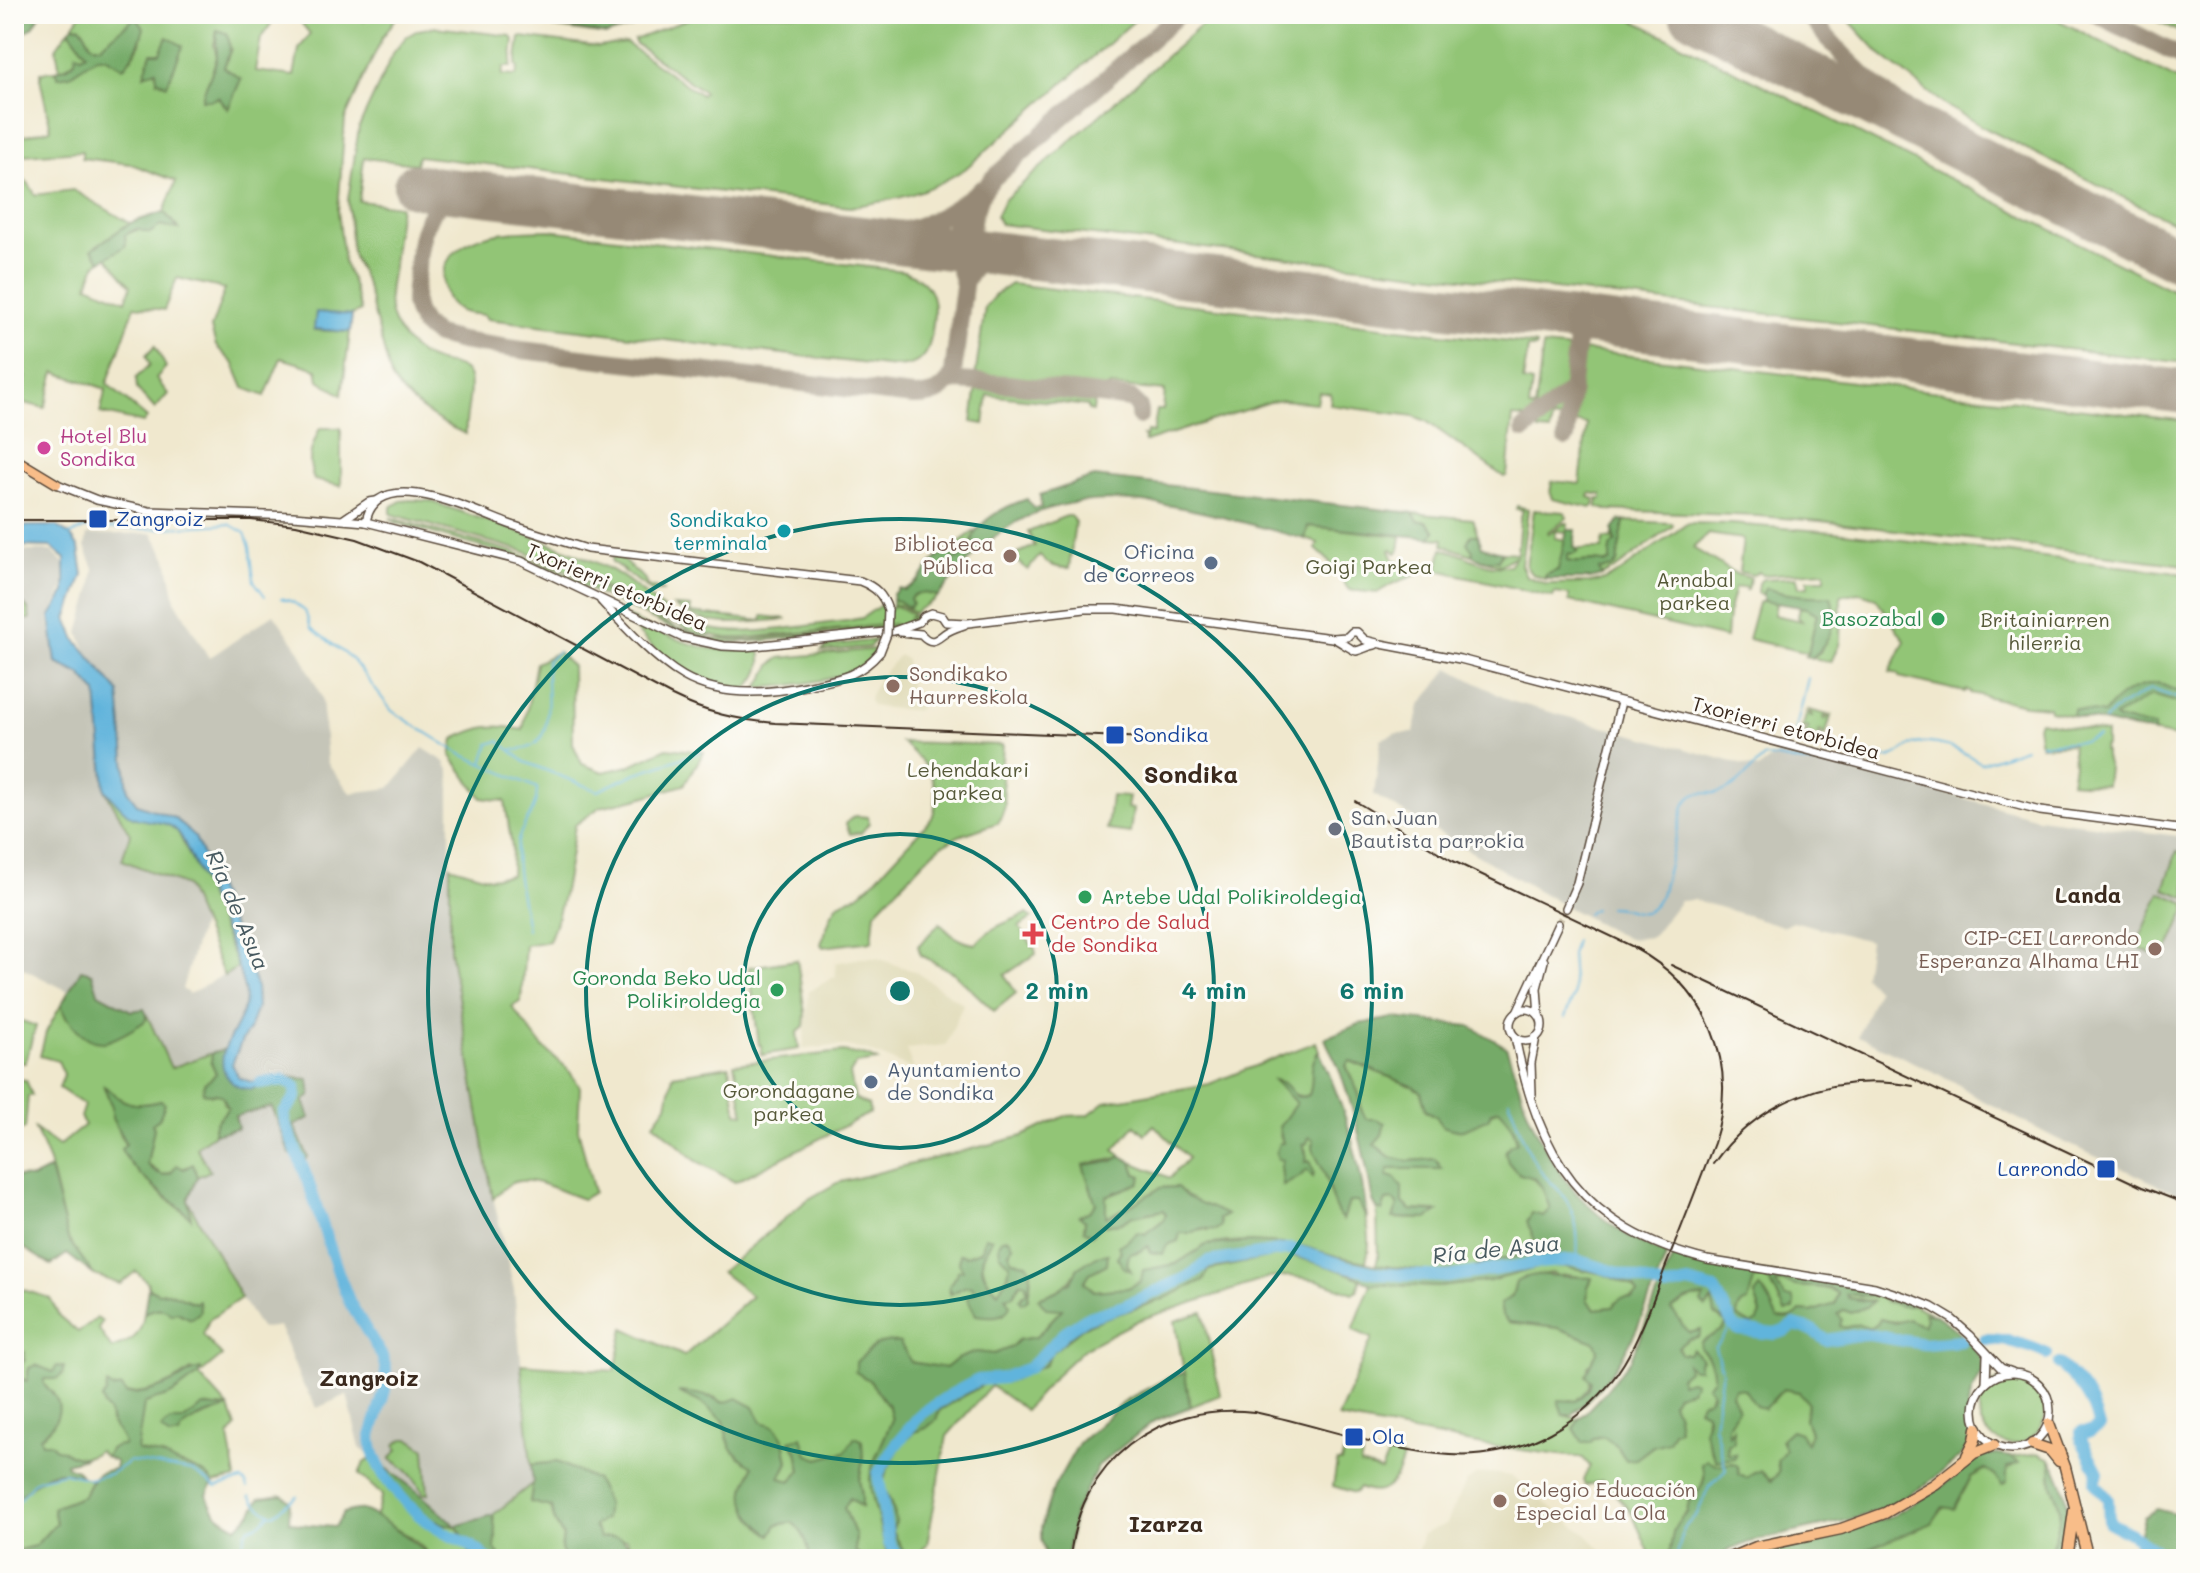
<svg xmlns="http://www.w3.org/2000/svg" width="2200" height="1573" viewBox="0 0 2200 1573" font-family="Mali,sans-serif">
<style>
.built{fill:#e1dcba}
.industrial{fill:#c5c5b8}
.green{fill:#92c576;stroke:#66784a;stroke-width:2;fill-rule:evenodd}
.forest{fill:#75aa67;stroke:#586a42;stroke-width:2}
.water{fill:#60b4dc;stroke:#4e6f7d;stroke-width:2}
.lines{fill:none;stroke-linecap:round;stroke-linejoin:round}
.stream{stroke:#60b4dc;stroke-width:2}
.river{stroke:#60b4dc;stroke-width:12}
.taxiway{stroke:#968976;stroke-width:18}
.runway{stroke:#968976;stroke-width:44}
.minor-tunnel{stroke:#ccc2ab;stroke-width:7;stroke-dasharray:7 3.5;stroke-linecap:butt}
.minor-casing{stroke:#564638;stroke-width:10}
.major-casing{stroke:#564638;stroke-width:11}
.highway-casing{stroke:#564638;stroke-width:13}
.minor{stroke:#fff;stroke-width:7}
.major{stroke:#f8bd89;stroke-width:8}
.highway{stroke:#f8bd89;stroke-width:10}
.rail{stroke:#3b2a1e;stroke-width:2}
.minor-bridge-casing{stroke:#564638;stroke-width:10;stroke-linecap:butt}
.minor-bridge{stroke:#fff;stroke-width:7}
.ring{fill:none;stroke:#0f766e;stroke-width:4}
.hotel-dot{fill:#d1479c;stroke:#fdfcf7;stroke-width:3}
.transit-dot{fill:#1a4fb4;stroke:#fdfcf7;stroke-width:3}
.culture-dot{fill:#0f9aa8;stroke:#fdfcf7;stroke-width:3}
.education-dot{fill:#8d6e63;stroke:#fdfcf7;stroke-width:3}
.service-dot{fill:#5c6f8a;stroke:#fdfcf7;stroke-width:3}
.leisure-dot{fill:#2e9e5b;stroke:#fdfcf7;stroke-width:3}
.worship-dot{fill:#6b7280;stroke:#fdfcf7;stroke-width:3}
.health-dot{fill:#e0444e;stroke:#fdfcf7;stroke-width:3}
.labels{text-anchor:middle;stroke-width:6;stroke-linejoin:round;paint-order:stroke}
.hotel-label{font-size:20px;fill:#b23c85;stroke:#fdfcf7;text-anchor:start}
.transit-label{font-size:20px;fill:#164399;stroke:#fdfcf7;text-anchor:start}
.culture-label{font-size:20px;fill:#0d838f;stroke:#fdfcf7;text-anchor:end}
.education-label{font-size:20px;fill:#785e54;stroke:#fdfcf7;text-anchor:end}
.service-label{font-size:20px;fill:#4e5e75;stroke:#fdfcf7;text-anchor:end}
.park-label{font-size:20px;fill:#555838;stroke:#fdfcf7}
.street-label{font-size:20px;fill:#3b2a1e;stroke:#fdfcf7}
.leisure-label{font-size:20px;fill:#27864d;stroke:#fdfcf7;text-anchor:end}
.worship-label{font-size:20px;fill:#5b616d;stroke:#fdfcf7;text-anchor:start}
.health-label{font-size:20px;fill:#be3a42;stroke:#fdfcf7;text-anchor:start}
.neighbourhood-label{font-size:22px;font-weight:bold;fill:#3b2a1e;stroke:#fdfcf7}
.water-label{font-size:22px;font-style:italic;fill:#485a60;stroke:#fdfcf7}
.quarter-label{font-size:24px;font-weight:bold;fill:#3b2a1e;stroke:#fdfcf7}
.centre{fill:#0f766e;stroke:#fdfcf7;stroke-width:4}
.ring-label{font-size:24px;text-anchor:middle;font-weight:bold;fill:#0f766e;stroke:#fdfcf7;stroke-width:6;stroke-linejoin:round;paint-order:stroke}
</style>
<rect width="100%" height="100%" fill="#fdfcf7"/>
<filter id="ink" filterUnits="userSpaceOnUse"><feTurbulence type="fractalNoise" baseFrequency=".0125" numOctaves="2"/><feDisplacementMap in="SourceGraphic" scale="16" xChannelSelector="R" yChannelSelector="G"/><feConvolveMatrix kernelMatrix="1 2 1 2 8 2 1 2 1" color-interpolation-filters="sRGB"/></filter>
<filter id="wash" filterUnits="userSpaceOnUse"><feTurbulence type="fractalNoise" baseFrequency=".006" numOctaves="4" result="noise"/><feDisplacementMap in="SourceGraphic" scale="32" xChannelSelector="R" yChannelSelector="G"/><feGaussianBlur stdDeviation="1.8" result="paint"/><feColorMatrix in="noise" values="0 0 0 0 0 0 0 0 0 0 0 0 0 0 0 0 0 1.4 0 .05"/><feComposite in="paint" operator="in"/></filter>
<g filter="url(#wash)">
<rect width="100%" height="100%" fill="#f0e8ce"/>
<g class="built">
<path d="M 899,655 L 906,659 L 911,692 L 918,693 L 920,700 L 921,706 L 917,711 L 877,707 L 871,705 L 869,700 L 870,695 L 879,679 Z"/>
<path d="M 861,958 L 877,958 L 916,972 L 963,1004 L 946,1045 L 906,1049 L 914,1070 L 866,1050 L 842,1046 L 803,1049 L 809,991 L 836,976 L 835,963 Z"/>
<path d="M 1490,1473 L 1512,1476 L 1566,1520 L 1586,1534 L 1610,1559 L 1415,1559 L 1423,1534 L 1446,1524 L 1466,1482 L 1477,1474 Z"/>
</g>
<g class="industrial">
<path d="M 152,533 L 167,559 L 175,600 L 209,658 L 274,614 L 299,650 L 322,698 L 327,762 L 350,793 L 390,788 L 423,748 L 445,762 L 450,772 L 450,950 L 488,1174 L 514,1290 L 533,1483 L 493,1515 L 456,1526 L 419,1493 L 360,1448 L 347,1395 L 317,1408 L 301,1382 L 279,1326 L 261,1329 L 241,1298 L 188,1200 L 197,1177 L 209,1171 L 195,1147 L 214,1134 L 238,1128 L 234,1116 L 273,1107 L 290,1154 L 308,1157 L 275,1076 L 262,1081 L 252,1082 L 239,1078 L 232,1064 L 242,1040 L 249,1030 L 252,972 L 195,837 L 175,818 L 137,804 L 128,792 L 119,692 L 90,660 L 79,633 L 91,591 L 94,568 L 85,547 L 87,535 Z"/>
<path d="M 18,551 L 51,551 L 64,563 L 63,589 L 48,618 L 56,662 L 80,674 L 97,692 L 105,790 L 130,834 L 123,860 L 186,886 L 201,924 L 182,989 L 189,994 L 238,967 L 245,993 L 245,1006 L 238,1027 L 225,1049 L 171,1068 L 144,1009 L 131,1011 L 98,992 L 81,971 L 68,991 L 14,964 L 14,553 Z"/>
<path d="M 1449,668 L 1510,701 L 1758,769 L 1778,753 L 1888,778 L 2038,818 L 2186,837 L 2186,1199 L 2172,1191 L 2055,1138 L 1978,1098 L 1953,1081 L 1858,1036 L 1877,990 L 1864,976 L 1869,941 L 1793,921 L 1783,926 L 1695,900 L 1680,901 L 1652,937 L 1628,939 L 1561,904 L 1374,795 L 1381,739 L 1397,733 L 1414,733 L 1420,706 Z"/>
</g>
<g class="green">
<path d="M 81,14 L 271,14 L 271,24 L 261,38 L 255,71 L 294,76 L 299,49 L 310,34 L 302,24 L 303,14 L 357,14 L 364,21 L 368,14 L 399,14 L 382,38 L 345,119 L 338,211 L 344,263 L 351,278 L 361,311 L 352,315 L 316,313 L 315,330 L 350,332 L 342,395 L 319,380 L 317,369 L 281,358 L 265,396 L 244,388 L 234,364 L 216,346 L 211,328 L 225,289 L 177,278 L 164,310 L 135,306 L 107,384 L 147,418 L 143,423 L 100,413 L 106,389 L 55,372 L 45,408 L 20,402 L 25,378 L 14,375 L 14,168 C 22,178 31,183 35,195 L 73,190 L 130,223 L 92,249 L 101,261 L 95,265 L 88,285 L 126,301 L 131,286 L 107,257 L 125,246 L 125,235 C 143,226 158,224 178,229 L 164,212 L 176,181 L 131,164 L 82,158 L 82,151 L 24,155 L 18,137 L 51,129 L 41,83 L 41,72 L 55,71 L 59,77 L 97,57 L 105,57 L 111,60 L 132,58 L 140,44 L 143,28 L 136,17 L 100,46 L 92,45 C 87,39 86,32 80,26 L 73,26 ZM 217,30 L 231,49 L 224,67 L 221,100 L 217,97 L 202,100 L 217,57 L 214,45 ZM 167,38 L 182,46 L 157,80 L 157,70 Z"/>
<path d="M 475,14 L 496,14 L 607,35 L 480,17 Z"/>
<path d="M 552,14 L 613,14 L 612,17 L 603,25 L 556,17 Z"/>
<path d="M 701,14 L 1032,14 L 1078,20 L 1089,19 L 1098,14 L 1142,14 L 965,169 C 923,195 898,199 850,207 L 418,156 L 416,164 L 364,158 L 359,201 L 400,206 C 397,226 395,247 393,267 C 391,279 388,292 389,304 C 392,331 412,354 438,362 C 449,365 465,364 469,378 C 473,395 464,416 466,434 C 441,424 403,400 391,377 L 366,283 L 352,254 L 348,200 L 359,127 L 394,52 L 406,37 L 418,30 L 435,27 L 511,36 L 514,40 L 511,67 L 504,67 L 502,75 L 516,76 L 518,68 L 516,65 L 520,38 L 522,37 L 599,47 L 626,43 L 701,95 L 704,92 L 635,43 L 634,40 Z"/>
<path d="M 1214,14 L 1621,14 L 2186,297 L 2186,363 L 1000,224 L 996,216 L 1004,200 Z"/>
<path d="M 1843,14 L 2046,14 L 2186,84 L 2186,229 L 1987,129 L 1945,105 L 1882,56 Z"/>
<path d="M 2144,14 L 2186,14 L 2186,35 Z"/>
<path d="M 69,30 L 86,53 L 60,71 L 56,48 Z"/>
<path d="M 548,230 L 904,271 C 935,283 937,301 932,331 C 930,341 929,353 921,359 C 910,368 898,367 885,366 L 487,319 L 484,315 C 477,314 467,314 460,311 C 443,303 440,277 447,263 C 451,254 460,247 469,242 C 493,230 523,231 548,230 Z"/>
<path d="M 1011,284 L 1536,345 L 1536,348 L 1528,348 L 1523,381 L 1532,383 L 1529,408 L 1535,409 L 1543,346 L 1574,349 L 1569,390 L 1534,419 L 1513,417 L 1507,475 L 1504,477 L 1426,421 L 1414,416 L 1330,405 L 1331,394 L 1319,392 L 1317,403 L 1283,400 L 1270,402 L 1145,442 L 1143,436 L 1146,437 L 1147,432 L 1153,433 L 1157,410 L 1163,410 L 1165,391 L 1110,386 L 1105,391 L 975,378 L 985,307 L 996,294 Z"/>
<path d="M 155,346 L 166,367 L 156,378 L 168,394 L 155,409 L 137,389 L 136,378 L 150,365 L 146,356 Z"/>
<path d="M 1581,350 L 2186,421 L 2186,565 L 1820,521 L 1757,516 L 1607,510 L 1597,507 L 1598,499 L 1602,499 L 1602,495 L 1590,493 L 1589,497 L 1595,499 L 1594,506 L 1591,508 L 1552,499 L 1550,493 L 1552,481 L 1580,484 L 1587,424 L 1573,422 Z"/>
<path d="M 977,385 L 1036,390 L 1095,398 L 1093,411 L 1088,410 L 1088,406 L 988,395 L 984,424 L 972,422 Z"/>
<path d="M 1569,397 L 1566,421 L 1552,419 L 1550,432 L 1539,431 L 1539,421 Z"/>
<path d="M 320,428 L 341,428 L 341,486 L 314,480 C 306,459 311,448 320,428 Z"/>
<path d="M 410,500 L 430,501 C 490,522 551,541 608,568 C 628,578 644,594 662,608 C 676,618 695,625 712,629 C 751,637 806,625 846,621 L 862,618 L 882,604 L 884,611 L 891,609 L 891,607 L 899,607 L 912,614 L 909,618 L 919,614 L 912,622 L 898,627 L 761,641 L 722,643 L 683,634 L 532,562 L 422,530 L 395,522 L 390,518 L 514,552 L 603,590 L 676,628 L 713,639 L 748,640 L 895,624 L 744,638 L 727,638 L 693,632 L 609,590 L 523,551 L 391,514 L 391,507 L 401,501 Z"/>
<path d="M 1517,506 L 1528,509 L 1521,565 L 1526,576 L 1546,584 L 1590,583 L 1605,580 L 1620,572 L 1688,523 L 1731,524 L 1835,532 L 2186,574 L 2186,739 L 2054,712 L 2050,711 L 2049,707 L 2025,705 L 1970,693 L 1970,691 L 1966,690 L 1965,692 L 1899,677 L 1899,674 L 1890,672 L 1905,641 L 1876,598 L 1860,593 L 1841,595 L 1840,642 L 1831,662 L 1812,658 L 1821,651 L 1822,598 L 1780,594 L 1766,588 L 1763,592 L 1763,597 L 1757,593 L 1758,583 L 1763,579 L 1797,577 L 1799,587 L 1808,586 L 1808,579 L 1825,579 L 1825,571 L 1762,575 L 1759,572 L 1753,575 L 1739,572 L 1743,539 L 1708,534 L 1693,548 L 1738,575 L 1751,578 L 1746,591 L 1746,587 L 1735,588 L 1728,614 L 1726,638 L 1569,601 L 1569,595 L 1555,593 L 1553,597 L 1438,570 L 1442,549 C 1466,552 1485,572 1509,565 L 1517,555 L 1500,565 L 1482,560 L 1483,558 L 1498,560 L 1502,552 L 1517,553 L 1520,520 L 1523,510 L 1516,509 Z"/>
<path d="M 1534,510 L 1565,512 L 1567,518 L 1548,532 L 1549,534 L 1565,523 L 1568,523 L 1567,532 L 1556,531 L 1555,538 L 1566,540 L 1558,570 L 1546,575 L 1545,579 C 1537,576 1530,575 1526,566 Z"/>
<path d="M 1413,513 L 1472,519 L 1478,535 L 1471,535 L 1473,552 L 1472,555 L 1443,545 L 1444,539 L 1431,538 L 1435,531 L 1418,521 Z"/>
<path d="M 1066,516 L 1071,516 L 1075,522 L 1069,568 C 1055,568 1048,565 1040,555 L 1028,570 L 1014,559 L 1018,553 L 1035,546 L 1028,532 Z"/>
<path d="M 1624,521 L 1672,523 L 1673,526 L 1618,567 L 1602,576 L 1598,570 L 1611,568 Z"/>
<path d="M 1308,526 L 1401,536 L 1399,550 L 1396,553 L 1392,549 L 1390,550 L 1394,560 L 1422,567 L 1421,573 L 1392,584 L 1377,593 L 1349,590 L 1329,561 L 1316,549 L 1318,543 L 1305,539 Z"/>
<path d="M 976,530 L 972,541 L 973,548 L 956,560 L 952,558 L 959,546 L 958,543 Z"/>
<path d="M 1613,534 L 1616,542 L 1610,562 C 1603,563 1599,561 1591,561 C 1582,561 1576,564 1566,561 L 1567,555 L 1578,552 L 1578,549 L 1602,549 L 1604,538 L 1612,539 Z"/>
<path d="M 612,556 C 627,558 632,571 644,578 L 647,586 L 664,591 L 651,591 L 612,562 Z"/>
<path d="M 920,592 L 938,596 C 931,604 922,606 914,613 L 900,605 L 892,605 L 892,600 L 910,599 L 913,595 Z"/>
<path d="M 14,594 L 28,609 L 30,619 L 14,620 Z"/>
<path d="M 1763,601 L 1776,603 L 1774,615 L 1802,621 L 1798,617 L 1800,607 L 1807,608 L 1817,614 L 1808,653 L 1748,639 L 1758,603 Z"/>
<path d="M 674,606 L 691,607 L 690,613 L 762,621 L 763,616 L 787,619 C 748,623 708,630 674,606 Z"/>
<path d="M 619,612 C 647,627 677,642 708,648 C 726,651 743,648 760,651 C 764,666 758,677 747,689 C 684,685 660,656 619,612 Z"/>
<path d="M 876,640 L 869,647 L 822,651 L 827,646 Z"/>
<path d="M 877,649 C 873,654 869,660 864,664 C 842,681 787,686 758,688 L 772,664 L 780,658 Z"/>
<path d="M 558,652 L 572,666 L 573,744 L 582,764 L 603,772 L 629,766 L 667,748 L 704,752 L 684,785 L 636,799 L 600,807 L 575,825 C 569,865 564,904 549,941 L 525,945 L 521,1001 L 512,1007 L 543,1047 L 568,1069 L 580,1087 L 578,1129 L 594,1192 L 583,1199 C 561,1193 530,1172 508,1185 C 503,1188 498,1194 493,1199 L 450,950 L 450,866 L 490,878 L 511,875 L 512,848 L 505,801 L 482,798 L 451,756 L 454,739 C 483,725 493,724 523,730 L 536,663 Z"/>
<path d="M 1809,710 L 1828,715 L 1823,718 L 1824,720 L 1831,716 L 1825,738 L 1821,731 L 1819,732 L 1821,737 L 1804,733 L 1809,729 L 1807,727 L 1802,729 L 1807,712 L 1810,716 L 1812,716 Z"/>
<path d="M 2039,721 L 2106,733 L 2106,746 L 2104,746 L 2103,751 L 2105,752 L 2105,757 L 2108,767 L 2106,785 L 2071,782 L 2074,764 L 2072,744 L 2040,746 L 2037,725 Z"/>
<path d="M 901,742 L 1003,745 L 1001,771 L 1005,806 L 1001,817 L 997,823 L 959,836 L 941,846 L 926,859 L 875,912 L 872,941 L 823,947 L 821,944 L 832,913 L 838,904 L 857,895 L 870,885 L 932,818 C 944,784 927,763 901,742 Z"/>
<path d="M 105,790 L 133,817 L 167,823 L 178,832 L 199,875 L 238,967 L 224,976 L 186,886 L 122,860 L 130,834 Z"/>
<path d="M 1111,796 L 1129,797 L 1127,808 L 1133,809 L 1130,833 L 1107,830 Z"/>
<path d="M 856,816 L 868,817 L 869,823 L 861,833 L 850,834 L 846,824 L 852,817 Z"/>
<path d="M 2177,851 L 2186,854 L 2186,897 L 2164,889 Z"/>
<path d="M 2160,892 L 2186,903 L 2186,909 L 2164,959 L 2136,947 Z"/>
<path d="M 1027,914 L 1032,918 L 1019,927 L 1035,949 L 1036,954 L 1005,975 L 1016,993 L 994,1011 L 954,973 L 921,955 L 918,946 L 940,923 C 950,935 961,943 976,944 C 989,927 1008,922 1027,914 Z"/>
<path d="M 797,960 L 805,1013 L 804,1027 L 797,1033 L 799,1049 L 762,1055 L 761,1045 L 759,1045 L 749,967 Z"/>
<path d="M 61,1005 L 66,1018 L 117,1037 L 145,1021 L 147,1015 L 171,1068 L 212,1053 L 211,1062 L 216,1073 L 212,1078 L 211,1095 L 218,1094 L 223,1097 L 224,1103 L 228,1108 C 221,1118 213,1120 214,1134 L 196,1147 L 210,1171 L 197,1177 L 193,1165 L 163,1175 L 147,1164 L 154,1128 L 152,1124 L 161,1101 C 146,1104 134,1107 121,1099 C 114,1095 112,1091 104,1088 L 112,1107 L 112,1118 L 140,1175 L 147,1178 L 154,1188 L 190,1217 L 188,1201 L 241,1298 L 209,1320 L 203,1335 L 222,1356 L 199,1375 L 229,1408 L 236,1427 L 229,1437 L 236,1478 L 213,1483 C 203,1468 189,1468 173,1462 C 169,1460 166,1457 162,1456 C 153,1453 145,1453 136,1450 L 144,1404 L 152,1400 L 168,1395 L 199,1375 L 191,1370 C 164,1391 139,1395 106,1393 L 102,1399 L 104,1407 L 109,1412 L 110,1422 L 123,1437 L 124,1446 L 110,1449 L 106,1457 L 98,1450 C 84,1466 58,1450 42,1443 L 40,1437 L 50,1429 L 53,1392 L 43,1385 L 44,1379 L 57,1378 L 62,1375 L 29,1368 L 27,1381 L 20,1378 L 19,1367 L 25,1360 L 20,1353 L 14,1362 L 14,1287 L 50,1298 L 59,1316 L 78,1332 L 97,1318 L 102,1322 L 98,1328 L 112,1349 C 133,1340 141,1337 144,1313 C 157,1306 172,1307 183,1316 L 195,1303 L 168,1292 L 158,1293 L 148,1288 L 148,1283 L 136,1271 L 120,1284 L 94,1275 L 68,1239 L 49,1162 L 35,1129 L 59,1146 L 85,1125 L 80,1117 L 84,1105 L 59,1088 L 64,1074 L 58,1061 L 40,1056 L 46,1032 ZM 204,1406 L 226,1408 L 194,1420 L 183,1427 L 170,1421 L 182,1421 Z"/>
<path d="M 14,1018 L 36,1026 L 25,1063 L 14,1063 Z"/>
<path d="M 1316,1042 L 1319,1051 C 1309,1065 1315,1081 1309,1095 C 1293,1101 1290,1086 1276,1081 L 1296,1103 L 1280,1136 L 1284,1143 L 1283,1186 L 1299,1177 L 1307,1169 L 1312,1176 L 1304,1163 L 1306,1151 L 1303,1145 L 1307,1143 L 1308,1137 L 1314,1140 C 1314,1143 1313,1145 1313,1147 C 1314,1155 1321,1164 1324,1171 C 1329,1186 1332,1209 1343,1220 L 1349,1202 L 1359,1202 C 1369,1223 1372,1240 1366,1262 L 1271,1244 L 1227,1242 L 1206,1245 L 1176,1264 L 1128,1288 L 1095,1291 L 1084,1282 L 1090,1273 L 1078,1268 C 1068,1287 1058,1290 1039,1298 L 1063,1308 L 1036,1337 L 1018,1340 L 1010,1348 L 994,1354 L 976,1352 L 958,1359 L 946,1368 L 856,1372 L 870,1381 L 889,1407 L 892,1420 L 873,1464 L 877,1508 L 888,1559 L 877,1559 L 876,1556 L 863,1557 L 855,1551 L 856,1536 L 844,1508 L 850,1498 L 861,1507 L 862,1495 L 859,1480 L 863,1460 L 845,1452 L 819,1459 L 808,1456 L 791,1442 L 797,1451 L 801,1470 L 790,1481 L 780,1478 L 788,1462 L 784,1440 L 762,1422 L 753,1407 L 724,1403 L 714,1397 L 681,1393 L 702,1403 L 724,1421 C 727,1446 732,1453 753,1466 L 745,1491 L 777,1525 L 792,1522 C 804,1532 809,1544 810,1559 L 638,1559 L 626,1539 L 600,1538 L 593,1526 L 604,1519 L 575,1471 L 557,1462 L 531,1465 L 521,1364 L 615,1371 L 624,1328 L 684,1356 L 752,1296 L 721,1272 L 807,1200 L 837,1183 L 1023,1136 L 1065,1116 L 1088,1115 L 1105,1102 L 1209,1084 ZM 1135,1125 L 1145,1134 L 1154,1125 L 1188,1158 L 1170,1178 L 1132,1162 L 1136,1174 L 1142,1176 L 1139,1183 L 1106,1196 L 1106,1218 L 1128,1207 L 1160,1188 L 1177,1187 L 1187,1197 L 1197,1202 L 1208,1230 C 1199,1228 1190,1233 1180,1233 L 1167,1245 L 1149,1245 L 1141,1251 L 1129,1254 L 1127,1264 L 1130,1269 L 1117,1258 L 1126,1242 L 1138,1232 L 1145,1234 L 1162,1221 L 1166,1215 L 1164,1210 L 1133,1216 L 1121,1223 L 1102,1225 L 1084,1230 L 1085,1221 L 1096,1204 L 1083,1165 C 1097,1161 1110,1162 1122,1156 L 1114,1150 ZM 1013,1246 L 1009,1256 L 1012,1261 L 1027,1263 L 1031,1270 L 1030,1288 L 1027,1291 L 1026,1284 L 1022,1282 L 1013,1295 L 1005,1297 L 1004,1315 L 997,1315 L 975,1293 L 974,1287 L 966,1286 L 950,1294 L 949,1286 L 963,1270 L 967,1256 L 983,1250 C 981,1269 984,1279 999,1292 L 1008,1276 L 1010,1264 L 1000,1254 Z"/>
<path d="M 843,1052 L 867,1056 L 877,1061 L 856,1064 L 850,1074 L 855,1099 L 868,1105 L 870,1113 L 735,1182 L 695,1160 L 654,1123 L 667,1105 L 673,1075 L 729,1066 L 737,1113 L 744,1114 L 734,1064 Z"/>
<path d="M 1350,1061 L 1412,1086 L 1421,1092 L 1426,1110 L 1437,1117 L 1442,1126 C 1448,1127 1457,1131 1463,1130 C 1471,1129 1489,1113 1500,1109 C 1516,1126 1519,1151 1525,1174 C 1541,1180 1545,1193 1550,1209 L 1532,1230 L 1537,1246 L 1533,1252 L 1478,1265 L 1473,1269 L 1434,1272 L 1376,1265 L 1378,1257 L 1377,1209 L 1382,1210 L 1386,1201 L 1393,1200 L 1398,1205 L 1394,1218 L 1427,1219 L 1436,1211 L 1411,1210 L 1402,1202 L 1402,1187 L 1387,1177 L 1389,1169 L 1405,1168 L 1436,1159 L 1408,1161 L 1390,1157 L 1374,1144 L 1376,1119 L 1366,1119 L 1361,1109 L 1359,1094 L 1346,1065 Z"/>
<path d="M 14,1079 L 26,1080 L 32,1095 L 28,1096 L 25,1129 L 14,1131 Z"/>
<path d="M 1287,1254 L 1326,1265 L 1361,1279 L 1357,1291 L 1353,1293 L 1317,1280 L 1290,1276 L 1269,1278 L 1139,1320 L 1085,1348 L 1056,1375 L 1025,1410 L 991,1386 L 947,1436 L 927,1544 L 915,1559 L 907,1558 L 892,1530 L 896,1522 L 894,1512 L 883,1484 L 886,1472 L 901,1445 L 914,1432 L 926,1428 L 936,1420 L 940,1410 L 986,1383 L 1008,1382 L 1045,1365 L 1051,1353 L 1083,1327 L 1102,1319 L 1161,1300 L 1186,1287 L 1208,1270 Z"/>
<path d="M 1544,1266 C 1568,1266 1625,1271 1639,1294 L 1613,1307 L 1595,1309 L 1587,1300 L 1588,1287 L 1592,1279 L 1568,1275 L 1558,1276 L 1552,1273 L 1523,1278 L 1507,1301 L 1508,1322 L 1558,1328 L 1595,1342 L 1598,1349 L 1594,1360 L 1588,1366 C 1592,1386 1591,1387 1576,1401 L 1570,1400 L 1563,1415 L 1578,1419 L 1588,1411 L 1579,1419 L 1574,1428 L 1583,1442 L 1603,1436 L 1617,1446 L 1626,1460 C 1640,1459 1644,1452 1655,1445 C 1674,1432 1681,1426 1672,1402 L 1677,1394 L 1690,1390 L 1680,1383 L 1680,1377 L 1689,1354 L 1680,1354 L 1678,1347 L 1688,1339 L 1699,1337 L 1700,1330 L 1689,1333 L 1683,1329 L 1680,1321 L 1670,1310 C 1681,1302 1691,1296 1705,1297 L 1709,1305 L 1712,1300 L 1715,1315 L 1727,1324 L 1722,1330 L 1701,1342 C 1706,1350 1712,1361 1714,1370 C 1716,1383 1709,1396 1707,1408 C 1703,1428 1706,1442 1716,1461 L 1728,1455 L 1728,1425 L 1738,1408 L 1731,1394 L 1734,1388 L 1744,1388 L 1756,1406 L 1772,1402 L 1783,1389 L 1800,1392 L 1808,1403 L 1805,1420 L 1810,1432 L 1807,1444 L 1785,1450 L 1777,1461 L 1779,1473 L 1770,1481 L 1754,1472 L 1747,1478 L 1738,1475 L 1733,1463 L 1717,1465 L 1707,1460 C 1705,1476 1703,1491 1689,1501 L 1687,1512 C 1666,1531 1676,1538 1667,1559 L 1644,1559 L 1650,1554 L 1632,1513 L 1603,1480 L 1585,1486 L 1583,1480 L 1590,1466 L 1583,1458 L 1483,1445 L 1338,1418 L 1372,1338 L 1353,1330 L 1371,1284 L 1438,1287 L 1490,1281 Z"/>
<path d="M 1760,1273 L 1768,1273 L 1765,1275 L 1777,1294 L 1780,1304 L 1785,1298 L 1774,1283 C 1784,1281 1830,1288 1838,1293 L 1835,1304 L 1811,1312 L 1800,1311 C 1794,1319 1787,1319 1777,1319 L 1772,1311 L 1770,1302 L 1755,1296 L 1761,1313 L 1759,1321 L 1752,1325 L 1737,1316 C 1738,1308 1740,1304 1748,1301 L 1754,1279 L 1761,1277 Z"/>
<path d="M 1846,1293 L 1879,1297 L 1887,1302 L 1909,1305 L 1908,1302 L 1930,1313 L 1925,1313 L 1926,1319 L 1924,1326 C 1909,1318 1895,1325 1880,1319 C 1871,1334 1858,1323 1844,1328 L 1840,1326 L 1837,1314 L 1844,1310 L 1851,1313 L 1872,1301 L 1848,1298 Z"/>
<path d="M 1203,1312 L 1220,1395 L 1190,1407 L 1175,1321 Z"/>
<circle cx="2012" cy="1411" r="33"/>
<path d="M 403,1439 L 410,1439 L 425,1449 L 428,1494 L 424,1494 C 415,1478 407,1468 390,1459 L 398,1450 L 395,1445 Z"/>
<path d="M 1345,1448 L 1363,1452 L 1360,1465 L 1381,1471 L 1389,1453 L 1403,1458 C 1396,1481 1386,1500 1359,1488 L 1355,1493 L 1333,1486 L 1337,1462 L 1341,1462 Z"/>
<path d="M 2038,1453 L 2050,1459 C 2052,1468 2051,1477 2052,1485 C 2052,1487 2057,1495 2057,1497 C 2064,1518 2055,1539 2047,1559 L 1845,1559 L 1904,1533 L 1916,1531 L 1963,1493 L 1971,1477 L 1986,1469 L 1995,1476 L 2018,1463 L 2011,1457 Z"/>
<path d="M 373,1458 C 385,1467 389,1476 397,1488 C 410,1509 432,1524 456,1526 C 464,1535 466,1548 473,1559 L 431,1559 C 422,1540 393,1528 375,1518 L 382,1495 L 359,1474 L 364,1463 Z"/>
<path d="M 62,1472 L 69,1472 L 91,1480 L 84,1496 L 53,1508 L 56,1523 L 35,1546 L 14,1551 L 14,1499 L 38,1479 Z"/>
<path d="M 533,1483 L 530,1502 L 551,1507 L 555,1522 L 563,1536 L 561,1550 L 566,1559 L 501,1559 L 494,1549 L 496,1536 L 493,1515 Z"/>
</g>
<g class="forest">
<path d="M 23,14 L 41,14 L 33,27 L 23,34 L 14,24 L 14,20 L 18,21 Z"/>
<path d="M 496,14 L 552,14 L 556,17 L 603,25 L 612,17 L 613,14 L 650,14 L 636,26 L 607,35 Z"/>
<path d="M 136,17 L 144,28 C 140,44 134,56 123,68 L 105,57 L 97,57 L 70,75 L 58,77 L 55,71 L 68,67 L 75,61 L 76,53 L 81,56 L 86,53 L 69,30 L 73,26 L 80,26 C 86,32 87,39 92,45 L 100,46 Z"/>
<path d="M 217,30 L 226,33 C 233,46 229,53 224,67 L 241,79 L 228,109 L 218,97 L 212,100 L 202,100 C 204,85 215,71 217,56 C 217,48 215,41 217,30 Z"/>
<path d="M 167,37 L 183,46 L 167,85 L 157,80 L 156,70 L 144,75 L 151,53 L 160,53 Z"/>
<path d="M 164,212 L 179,229 L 161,225 L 150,233 L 136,229 L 125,235 L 126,246 L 101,261 L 92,249 L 130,223 Z"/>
<path d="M 14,375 L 26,377 L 16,414 L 14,413 Z"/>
<path d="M 1094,477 L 1413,513 L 1418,521 L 1426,521 L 1435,531 L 1431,538 L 1308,526 L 1305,539 C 1215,516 1100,473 1013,524 C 983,542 961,569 938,596 C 928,594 917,589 910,599 L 912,603 L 909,608 L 899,601 L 892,600 L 893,594 L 899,588 L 904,590 C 920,583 925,570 937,558 C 943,553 951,548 958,543 L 960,546 L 952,557 L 956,560 L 972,548 C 970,523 1006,506 1027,499 L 1033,508 L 1041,508 L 1040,495 Z"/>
<path d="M 1620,520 L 1624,521 L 1617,563 L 1611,568 L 1599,570 L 1602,576 L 1589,579 L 1545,579 L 1546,575 L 1558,570 L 1567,530 L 1576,530 L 1574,548 L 1578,549 L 1575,554 L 1567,555 L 1567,561 C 1580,565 1592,558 1606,563 L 1610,562 L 1610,547 L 1616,542 L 1613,530 Z"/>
<path d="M 1471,535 L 1478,535 L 1482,547 L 1502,552 L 1498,560 L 1482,560 L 1472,555 L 1473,551 L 1467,543 Z"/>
<path d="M 1766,588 C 1787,596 1809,597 1831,596 C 1838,619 1831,643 1812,658 L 1805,656 L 1808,653 L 1817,614 L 1807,608 L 1763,601 L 1763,592 Z"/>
<path d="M 2158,683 L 2186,695 L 2186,705 L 2152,695 L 2115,717 L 2118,720 L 2154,727 L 2154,733 L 2073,716 L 2074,709 L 2104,714 C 2118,694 2134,686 2158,683 Z"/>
<path d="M 81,970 L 92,973 L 98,993 L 131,1011 L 144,1009 L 147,1015 L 145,1021 C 137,1027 113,1041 104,1042 C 85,1044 67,1020 61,1005 Z"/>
<path d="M 1394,1018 L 1470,1026 L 1506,1047 C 1514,1068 1520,1090 1528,1112 C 1556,1181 1597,1227 1667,1255 C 1640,1321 1628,1368 1571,1415 L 1563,1415 L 1558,1400 L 1576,1401 L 1589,1389 L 1591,1381 L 1586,1376 C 1588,1365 1594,1359 1598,1350 L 1595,1342 L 1558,1328 L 1508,1322 L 1502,1315 L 1500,1304 L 1512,1296 L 1516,1282 C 1532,1272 1544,1275 1560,1276 C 1571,1277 1581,1276 1592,1278 L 1588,1287 L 1587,1300 L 1595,1309 L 1613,1307 C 1618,1299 1622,1296 1632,1299 L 1638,1294 L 1634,1287 L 1603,1274 L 1563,1266 L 1544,1266 L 1490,1281 L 1438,1287 L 1371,1284 L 1350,1273 L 1287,1254 L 1208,1270 L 1204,1280 L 1161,1300 L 1102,1319 L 1083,1327 L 1051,1353 L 1045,1365 L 1008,1382 L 986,1383 L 940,1410 L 936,1420 L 926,1428 L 914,1432 L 901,1445 L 886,1472 L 883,1484 L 894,1512 L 896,1522 L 892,1530 L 908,1559 L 888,1559 L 871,1491 L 870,1478 L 873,1464 L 892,1420 L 889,1407 L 870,1381 L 856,1372 L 856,1362 C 870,1349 880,1337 900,1343 L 911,1362 L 946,1368 L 957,1359 L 976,1352 L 994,1354 L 1010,1348 L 1018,1340 L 1036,1337 L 1062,1309 L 1046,1308 L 1038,1298 L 1056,1291 L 1071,1281 L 1078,1268 L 1097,1256 L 1108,1254 L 1107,1264 L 1090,1273 L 1084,1282 L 1094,1291 L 1128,1288 L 1141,1281 L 1143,1270 L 1176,1264 L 1206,1245 L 1251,1242 L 1298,1245 L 1336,1256 L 1376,1265 L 1434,1272 L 1473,1269 L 1478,1265 L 1533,1252 L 1537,1246 L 1527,1221 L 1532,1213 L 1543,1216 L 1550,1209 L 1543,1189 L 1535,1178 L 1520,1174 L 1514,1169 L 1508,1162 L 1505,1152 L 1510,1145 L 1517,1142 C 1517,1131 1507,1116 1499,1109 L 1491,1112 L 1488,1119 C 1478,1120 1472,1129 1462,1130 C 1456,1131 1448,1128 1442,1126 L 1437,1117 L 1426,1110 L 1421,1092 L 1412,1086 L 1350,1061 L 1346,1066 L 1359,1094 L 1361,1109 L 1366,1119 L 1376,1119 L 1385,1123 L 1382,1135 L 1374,1144 L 1390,1157 L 1408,1161 L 1436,1159 L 1442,1169 L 1389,1169 L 1387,1176 L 1395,1178 L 1402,1187 L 1402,1202 L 1411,1210 L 1438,1212 L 1427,1219 L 1393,1218 L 1398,1205 L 1393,1200 L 1386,1201 L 1382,1211 L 1377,1209 L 1373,1202 C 1365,1156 1355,1111 1338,1066 C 1334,1056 1328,1048 1325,1038 L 1359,1024 Z"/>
<path d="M 225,1049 C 222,1065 222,1075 236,1085 L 262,1081 L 275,1076 L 309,1079 L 311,1096 L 304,1101 L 310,1118 L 294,1125 L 308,1157 L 306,1160 L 290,1154 L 272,1107 L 235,1116 L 238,1128 L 214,1134 C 213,1120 221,1118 228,1108 C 225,1104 224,1098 222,1096 C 218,1092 208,1095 203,1093 L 204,1083 L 212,1078 L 216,1073 L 211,1062 L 212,1053 Z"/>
<path d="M 1319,1051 C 1343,1103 1361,1161 1367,1218 L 1358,1202 L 1349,1202 L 1343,1220 C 1332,1209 1329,1186 1324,1172 C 1321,1164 1314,1155 1313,1147 C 1313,1145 1314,1143 1314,1140 L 1309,1137 L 1307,1143 L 1303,1145 L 1307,1157 L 1305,1162 L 1309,1161 L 1314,1172 L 1313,1177 L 1307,1170 L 1299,1177 L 1283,1186 L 1281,1166 L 1283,1160 L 1278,1159 L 1276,1152 L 1279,1143 L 1283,1143 L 1279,1127 L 1296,1103 L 1274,1080 C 1278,1081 1282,1082 1285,1084 C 1295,1092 1292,1101 1309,1095 C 1315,1080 1307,1066 1319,1051 Z"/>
<path d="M 104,1086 C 111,1090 114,1095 120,1099 C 134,1107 146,1104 161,1101 L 165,1104 L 159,1119 L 152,1124 L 154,1128 L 147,1164 L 154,1171 L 163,1175 L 171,1173 L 177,1165 L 184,1169 L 193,1164 L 197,1177 L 188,1200 L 191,1218 C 168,1194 137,1180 121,1149 L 126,1144 L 112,1118 L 112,1107 Z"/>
<path d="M 1122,1156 L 1132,1162 L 1136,1174 L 1142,1176 L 1139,1183 L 1106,1196 L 1106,1217 L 1128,1207 L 1160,1188 L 1177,1187 L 1187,1197 L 1227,1215 L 1219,1219 L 1221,1226 L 1216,1230 L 1202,1228 L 1191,1233 L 1180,1233 L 1178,1241 L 1167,1245 L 1163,1254 L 1150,1252 L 1148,1246 L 1141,1251 L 1129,1254 L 1127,1264 L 1131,1271 L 1123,1267 L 1117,1257 L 1121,1251 L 1118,1246 L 1126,1242 L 1138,1232 L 1145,1234 L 1162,1221 L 1166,1215 L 1163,1210 L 1133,1216 L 1121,1223 L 1102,1225 L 1092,1235 L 1084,1230 L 1085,1221 L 1079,1216 L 1090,1211 L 1096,1204 L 1083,1165 L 1113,1161 Z"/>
<path d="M 50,1169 L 68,1239 L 94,1275 L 67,1254 L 51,1265 L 14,1242 L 14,1193 L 16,1192 L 14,1184 L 17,1177 L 32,1178 Z"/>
<path d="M 985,1237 L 992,1239 C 990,1245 985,1251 983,1257 C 978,1271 989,1283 998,1292 L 1008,1276 L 1010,1264 L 1000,1254 L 999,1244 L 1002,1239 L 1009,1238 L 1013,1246 L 1009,1252 L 1012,1261 L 1027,1263 L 1031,1270 L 1028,1299 L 1022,1303 L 1020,1299 L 1027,1291 L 1026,1284 L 1021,1282 L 1013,1295 L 1005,1297 L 1010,1305 C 1006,1319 989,1317 976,1315 L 967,1298 L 974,1293 L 973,1287 L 966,1286 L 951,1294 L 949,1286 L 958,1271 L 963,1270 L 959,1263 L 960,1254 L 967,1256 L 982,1250 Z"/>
<path d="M 1673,1256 L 1760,1273 L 1761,1277 L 1754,1279 L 1748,1302 C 1740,1304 1738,1308 1737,1316 L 1751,1325 L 1758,1321 L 1761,1314 L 1755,1295 L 1760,1288 C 1771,1296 1770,1309 1778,1318 C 1787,1319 1794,1319 1800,1311 L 1811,1312 L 1835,1304 L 1838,1293 C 1825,1284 1811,1288 1796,1286 C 1788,1284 1784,1281 1775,1283 L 1785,1298 L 1793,1298 L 1795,1304 L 1794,1309 L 1785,1312 L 1777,1294 L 1765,1276 L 1768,1273 L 1871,1291 L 1908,1302 L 1910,1306 L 1900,1306 L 1879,1297 L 1846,1294 L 1848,1298 L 1873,1302 L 1868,1306 L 1851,1313 L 1844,1310 L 1838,1314 L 1842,1319 L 1840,1326 L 1845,1328 L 1859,1324 L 1871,1328 L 1877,1324 L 1880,1319 L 1895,1323 L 1908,1319 L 1923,1326 L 1926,1319 L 1924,1313 L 1936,1315 L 1946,1322 L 1963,1336 L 1981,1357 L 1983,1371 L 1972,1391 L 1968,1405 L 1968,1418 L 1971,1428 L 1971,1436 L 1968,1448 L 1952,1464 L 1925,1485 L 1887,1507 L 1857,1518 L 1750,1542 L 1729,1550 L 1717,1559 L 1667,1559 C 1676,1538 1666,1531 1687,1513 L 1689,1501 C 1700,1493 1710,1477 1701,1464 L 1707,1460 L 1716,1465 L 1733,1463 L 1738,1466 L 1739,1475 L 1747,1478 L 1754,1472 L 1761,1471 L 1771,1481 L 1779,1473 L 1777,1461 L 1785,1450 L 1781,1439 L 1791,1430 L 1800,1433 L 1807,1443 L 1810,1432 L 1805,1420 L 1808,1403 L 1799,1392 L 1783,1389 L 1764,1409 L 1756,1406 L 1744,1389 L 1735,1388 L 1731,1394 L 1738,1408 L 1728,1426 L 1729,1435 L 1733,1428 L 1734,1442 L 1727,1445 L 1728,1454 L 1736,1454 L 1735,1458 L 1716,1461 L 1704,1431 L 1707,1417 L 1706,1412 L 1698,1408 L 1701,1402 L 1710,1399 L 1712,1392 L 1707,1385 L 1713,1379 C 1714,1367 1709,1356 1700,1348 L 1701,1342 L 1722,1330 L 1727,1324 L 1721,1318 L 1715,1315 L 1712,1300 L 1706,1308 L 1701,1303 L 1704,1297 C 1691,1296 1681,1302 1671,1310 C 1680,1316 1680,1327 1690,1333 L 1701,1330 L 1699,1337 L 1688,1339 L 1678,1347 L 1681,1354 L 1689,1354 L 1692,1349 L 1702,1359 L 1699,1362 L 1699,1369 L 1693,1369 L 1687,1364 L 1688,1370 L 1680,1377 L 1681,1383 L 1690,1380 L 1695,1382 L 1690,1390 L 1677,1394 L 1672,1402 L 1677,1415 L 1679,1429 L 1673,1431 L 1668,1442 L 1653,1446 L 1636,1459 L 1626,1460 L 1617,1446 L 1603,1436 L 1594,1438 L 1590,1443 L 1583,1443 L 1574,1428 L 1579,1419 L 1604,1393 L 1631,1359 Z"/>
<path d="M 148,1288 L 158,1293 L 168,1292 L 195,1303 L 199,1301 L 200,1312 L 191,1319 L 177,1312 L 171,1314 C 163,1306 154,1308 144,1313 Z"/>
<path d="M 25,1352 C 24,1362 19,1367 20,1378 L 27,1381 L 29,1368 L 36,1365 L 53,1372 L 57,1366 L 64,1367 L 62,1375 L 56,1379 L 44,1379 L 44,1385 C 67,1403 61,1421 40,1437 L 42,1443 L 50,1443 L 56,1449 L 63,1450 L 69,1455 L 85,1458 L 66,1463 L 67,1466 L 77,1470 L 81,1476 C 43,1463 41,1484 14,1499 L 14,1362 L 20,1353 Z"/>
<path d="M 201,1369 L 199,1375 C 189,1381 180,1390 170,1395 C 161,1399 152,1399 144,1404 L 137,1450 C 145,1454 153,1453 162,1456 C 166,1457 170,1460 174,1462 C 189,1469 203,1468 213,1483 L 207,1495 C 213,1514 220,1518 237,1527 L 252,1512 L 260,1498 L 283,1495 L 290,1501 L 289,1521 L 298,1524 L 335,1527 L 343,1513 C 348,1512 357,1509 362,1510 C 373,1512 426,1549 431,1559 L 14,1559 L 14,1551 L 35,1546 L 56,1523 L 53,1508 L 84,1496 C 92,1478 95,1471 115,1469 L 116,1462 L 106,1457 C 110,1447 114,1445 124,1445 C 121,1430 110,1429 109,1413 L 104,1407 L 102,1399 L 106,1393 L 107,1385 L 113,1389 L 122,1387 L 126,1394 C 142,1395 163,1388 177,1380 C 186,1376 191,1370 201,1369 Z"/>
<path d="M 1185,1372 L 1190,1407 L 1154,1421 L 1099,1465 L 1075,1511 L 1066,1559 L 1047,1559 L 1041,1539 L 1041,1528 L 1047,1507 L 1054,1487 L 1079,1443 L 1127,1399 L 1164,1380 Z"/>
<path d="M 678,1392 C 695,1393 709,1395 724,1403 L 737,1398 L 754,1407 L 762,1422 L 775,1426 L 784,1440 L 788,1462 L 780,1478 L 790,1481 L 801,1470 L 797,1451 L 790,1441 L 802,1437 L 808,1455 L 819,1459 L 845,1452 L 855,1437 L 862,1440 L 863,1460 L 859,1480 L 862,1495 L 862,1507 L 850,1498 L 844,1508 L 856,1536 L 855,1551 L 863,1557 L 876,1555 L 877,1559 L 810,1559 C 809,1544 804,1532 792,1522 L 777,1525 L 771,1535 C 758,1526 742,1509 745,1491 C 746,1483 751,1474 753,1466 C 731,1453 728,1446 724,1421 L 702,1403 Z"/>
<path d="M 204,1406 L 229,1408 C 212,1413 187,1417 179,1435 L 169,1437 L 161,1429 L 170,1421 L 182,1421 Z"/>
<path d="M 1994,1454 L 2011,1457 L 2019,1463 L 2007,1468 L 2007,1482 L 2002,1485 L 1995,1476 L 1985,1469 L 1971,1477 L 1954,1509 L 1943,1507 L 1932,1523 L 1845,1559 L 1737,1559 L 1750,1552 L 1828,1536 L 1867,1525 L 1894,1515 L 1943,1486 L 1982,1455 Z"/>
<path d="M 2050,1459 C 2072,1493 2072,1522 2059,1559 L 2047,1559 C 2055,1539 2064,1518 2057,1497 C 2057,1495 2052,1487 2052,1485 C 2051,1477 2052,1468 2050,1459 Z"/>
<path d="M 557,1462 L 596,1480 L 607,1504 L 605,1519 L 594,1526 L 600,1538 C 626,1533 624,1542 638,1559 L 566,1559 L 561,1550 L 563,1536 L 555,1522 L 551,1507 L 530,1502 L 533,1483 L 531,1465 Z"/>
<path d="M 384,1466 L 419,1493 L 456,1526 L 493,1515 L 496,1536 L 495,1549 L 501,1559 L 473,1559 C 466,1548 465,1535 456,1526 C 419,1522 402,1496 384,1466 Z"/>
<path d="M 2157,1509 L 2186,1517 L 2186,1559 L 2133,1559 L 2144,1517 Z"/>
</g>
<g class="water">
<path d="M 316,312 L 352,315 L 350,332 L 314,329 Z"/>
<path d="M 29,526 L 56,526 L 70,535 L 79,548 L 83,575 L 67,619 L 76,640 L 119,692 L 128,792 L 137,804 L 175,818 L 195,837 L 250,968 L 256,986 L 257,1007 L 249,1030 L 242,1040 L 232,1064 L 239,1078 L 252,1082 L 275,1081 C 268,1083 259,1088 251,1089 C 230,1090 218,1069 224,1051 C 231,1030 249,1013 244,989 C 234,947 209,897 191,858 C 187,849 183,837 177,831 C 164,818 145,824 131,816 C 121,810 113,798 105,790 L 97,693 L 80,674 L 56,663 L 50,617 L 65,592 L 65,559 L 51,547 L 14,546 L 14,528 Z"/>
</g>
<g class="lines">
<g class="stream">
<path d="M 70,535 L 85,528 L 147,529 L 229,524 L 245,533 L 250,547 L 254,581 L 265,596"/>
<path d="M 281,598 L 293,602 L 305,611 L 311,628 L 352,659 L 392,711 L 459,753 L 537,788 C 538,811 522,822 518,841 C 512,867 524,904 527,930"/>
<path d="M 1808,678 L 1795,733 L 1799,739 L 1862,756 C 1872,753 1877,758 1887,758 C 1898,758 1905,746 1915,744 C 1928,741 1947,745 1960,751 C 1968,754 1974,760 1982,763 L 2025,748"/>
<path d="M 2104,721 L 2113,711 L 2151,689 L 2186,701"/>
<path d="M 2040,744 L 2084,741 L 2098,736"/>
<path d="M 511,750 C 517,750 525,750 530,747 C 556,736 545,684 547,661 L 558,652"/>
<path d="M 483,763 L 489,744 L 499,741 L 525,762 L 598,791 L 634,774 L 700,752"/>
<path d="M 1609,907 C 1634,906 1645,926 1661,895 L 1684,806 C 1696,785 1706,798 1724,791 C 1739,785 1752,768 1765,757 C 1781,757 1796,763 1813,764"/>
<path d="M 1587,914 L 1594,909"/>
<path d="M 1565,1017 L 1574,995 L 1571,955 L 1575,940"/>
<path d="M 1509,1100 C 1518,1124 1525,1149 1540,1170 C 1546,1179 1555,1185 1562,1194 C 1577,1214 1579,1236 1577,1260"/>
<path d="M 250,1496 C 255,1504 264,1512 274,1514 L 297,1496"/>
<path d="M 14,1507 L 34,1482 L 39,1479 L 64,1473 L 89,1479 L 110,1474 L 130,1461 L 193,1471 L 216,1487 L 242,1480 L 246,1483 L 248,1488"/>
<path d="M 238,1559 L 241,1553 L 246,1532 L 249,1528 L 261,1523 L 271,1513"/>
<path d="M 1676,1559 L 1684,1528 L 1697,1514 L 1709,1487 L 1726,1470 L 1714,1425 L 1722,1371 L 1715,1348 L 1733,1325"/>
</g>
<g class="river">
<path d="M 260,1083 L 283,1080 L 295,1086 L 296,1097 L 284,1113 L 285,1123 L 307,1178 L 339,1275 L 350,1303 L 382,1356 L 386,1369 L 385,1390 L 371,1436 C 371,1473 414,1516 445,1533 C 461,1541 474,1545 487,1559"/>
<path d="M 1985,1339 C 2008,1339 2025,1344 2047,1354"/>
<path d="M 2059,1364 C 2081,1384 2092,1398 2099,1427 L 2090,1432 L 2081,1432 L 2082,1441 L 2098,1472 L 2095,1483 L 2108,1499 L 2109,1522 L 2131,1534 L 2155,1550 L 2154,1559"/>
<path d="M 899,1559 L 889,1543 L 878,1474 L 895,1446 L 921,1414 L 950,1395 L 978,1380 L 1003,1378 L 1029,1368 L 1066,1331 L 1086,1318 L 1124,1306 L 1188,1277 L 1208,1262 L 1292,1249 L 1346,1266 L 1383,1274 L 1447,1277 L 1537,1263 L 1577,1260 L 1666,1288 L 1688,1283 L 1715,1290 L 1733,1325 L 1739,1330 L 1775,1334 L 1785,1331 L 1794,1325 L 1812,1330 L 1826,1340 L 1864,1334 L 1924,1344 L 1961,1341"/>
</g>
<g class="taxiway">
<path d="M 1808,14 C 1857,78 1921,127 1991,165"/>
<path d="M 2096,14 L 2186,59"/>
<path d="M 471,192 C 430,199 423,222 418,259 C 417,273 414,288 414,303 L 416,312 L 424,326 L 437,335 L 461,341 L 522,350 L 913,396 C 931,397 946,392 953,373 L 973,215 L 982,193 L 991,180 L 1179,14"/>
<path d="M 961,205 C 948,224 956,242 976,251"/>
<path d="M 848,236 C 903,237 938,224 981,189"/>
<path d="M 926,245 C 951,250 957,257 963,281"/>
<path d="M 967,279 C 974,263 988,255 1006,254"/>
<path d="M 948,383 L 957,381 L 1009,384 L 1131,399 L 1139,407 L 1139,416"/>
<path d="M 1524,430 L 1572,390"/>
<path d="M 1566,438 L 1579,321"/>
</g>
<g class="runway">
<path d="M 1691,14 L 2186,263"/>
<path d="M 415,186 L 2186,392"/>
</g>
</g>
</g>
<g filter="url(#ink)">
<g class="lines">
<path class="minor-tunnel" d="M 1558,924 L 1566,908"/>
<defs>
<g id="minor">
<path d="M 57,484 L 97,500 L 149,511 L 293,516 L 366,522 L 521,561 L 681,637 L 723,646 L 745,647 L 894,631 L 919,622 L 924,616 L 931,613 L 942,616 L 946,622 L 968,623 L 1085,609 L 1116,609 L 1332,638 L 1347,637 L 1352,632 L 1357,632 L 1365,640 L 1381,644 L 1460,659 L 2040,811 L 2186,830"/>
<path d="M 344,519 L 369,502 L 376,501"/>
<path d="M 366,522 C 376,462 476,512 509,524 C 535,533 561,541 587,549 L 860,581 C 875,587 883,594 888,610"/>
<path d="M 601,601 C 624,626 654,659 683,676 C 721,698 769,694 810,685 C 839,679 860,676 880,652"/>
<path d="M 900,632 L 921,634 C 931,645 935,641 944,634 C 949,630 958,627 964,625"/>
<path d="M 1333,638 C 1338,640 1354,651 1356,651 C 1362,650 1367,646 1375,645"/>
<path d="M 1566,908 L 1577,883 L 1621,702"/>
<circle cx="1526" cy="1025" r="16"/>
<path d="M 1517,1012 L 1558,924"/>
<path d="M 1539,1015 L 1537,988 L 1544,961"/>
<path d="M 1515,1037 C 1539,1157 1582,1229 1707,1260 L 1875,1287 L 1912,1299 L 1932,1307 L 1952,1319 L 1970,1335 L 2001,1368 L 2012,1372"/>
<path d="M 1532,1094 L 1531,1063 L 1536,1037"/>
<circle cx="2012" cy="1411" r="38"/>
<path d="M 1986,1383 L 1987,1356"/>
</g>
<path id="major" d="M 14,458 L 57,484"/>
<g id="highway">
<path d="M 2049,1424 L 2065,1467 L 2088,1559"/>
<path d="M 2032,1444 L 2050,1450 L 2059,1461"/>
<path d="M 1967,1456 L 1975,1440 L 1977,1428"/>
<path d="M 1727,1559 L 1756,1547 L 1841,1529 L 1885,1513 L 1935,1484 L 1974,1453 L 1994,1445"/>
<path d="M 2067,1559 L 2074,1511"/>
</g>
</defs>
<use href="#minor" class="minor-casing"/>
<use href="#major" class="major-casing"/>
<use href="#highway" class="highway-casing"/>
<use href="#minor" class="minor"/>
<use href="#major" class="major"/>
<use href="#highway" class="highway"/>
<g class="rail">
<path d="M 14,520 L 251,520 L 296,525 L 357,539 L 419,562 L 672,696 C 706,713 738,720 775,723 L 1148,738"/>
<path d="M 1355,801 L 1451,860 L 1642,951"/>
<path d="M 1671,965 L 2142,1187 L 2186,1204"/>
<path d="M 1713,1164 C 1759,1099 1835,1072 1913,1086"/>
<path d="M 1070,1559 C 1078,1462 1159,1401 1254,1412 C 1318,1425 1386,1451 1450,1455 C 1520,1460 1588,1422 1624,1363 C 1642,1333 1653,1300 1665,1268 C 1682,1226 1698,1185 1714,1143 C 1740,1062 1708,988 1634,948"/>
</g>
<defs>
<path id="minor-bridge" d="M 880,652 L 887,634 L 888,610"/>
</defs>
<use href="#minor-bridge" class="minor-bridge-casing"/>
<use href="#minor-bridge" class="minor-bridge"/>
</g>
</g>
<g class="ring">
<circle cx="900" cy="991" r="157"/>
<circle cx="900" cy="991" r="314"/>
<circle cx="900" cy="991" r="472"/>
</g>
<circle class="hotel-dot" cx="44" cy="448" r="8"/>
<g class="transit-dot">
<rect x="88" y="509" width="20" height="20" rx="4"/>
<rect x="1105" y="725" width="20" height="20" rx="4"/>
<rect x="2096" y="1159" width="20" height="20" rx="4"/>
<rect x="1344" y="1427" width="20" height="20" rx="4"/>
</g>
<circle class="culture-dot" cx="784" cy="531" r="8"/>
<g class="education-dot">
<circle cx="1010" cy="556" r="8"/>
<circle cx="893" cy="686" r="8"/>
<circle cx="2155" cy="949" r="8"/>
<circle cx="1500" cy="1501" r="8"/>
</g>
<g class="service-dot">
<circle cx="1211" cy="563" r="8"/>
<circle cx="871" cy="1082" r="8"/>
</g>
<g class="leisure-dot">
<circle cx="1938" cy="619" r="8"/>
<circle cx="1085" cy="897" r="8"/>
<circle cx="777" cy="990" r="8"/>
</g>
<circle class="worship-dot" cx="1335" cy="829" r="8"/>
<path class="health-dot" d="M1029 922h8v8h8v8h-8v8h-8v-8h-8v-8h8z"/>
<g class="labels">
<g class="hotel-label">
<text x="60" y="443">Hotel Blu<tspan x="60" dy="23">Sondika</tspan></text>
</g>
<g class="transit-label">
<text x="116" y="526">Zangroiz</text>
<text x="1133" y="742">Sondika</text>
<text x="2088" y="1176" text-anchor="end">Larrondo</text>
<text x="1372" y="1444">Ola</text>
</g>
<g class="culture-label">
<text x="768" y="527">Sondikako<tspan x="768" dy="23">terminala</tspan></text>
</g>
<g class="education-label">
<text x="994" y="551">Biblioteca<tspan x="994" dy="23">Pública</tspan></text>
<text x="909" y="681" text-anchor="start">Sondikako<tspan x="909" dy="23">Haurreskola</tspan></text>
<text x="2139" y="945">CIP-CEI Larrondo<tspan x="2139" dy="23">Esperanza Alhama LHI</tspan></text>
<text x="1516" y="1497" text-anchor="start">Colegio Educación<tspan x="1516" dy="23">Especial La Ola</tspan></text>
</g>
<g class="service-label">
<text x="1195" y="559">Oficina<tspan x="1195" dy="23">de Correos</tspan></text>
<text x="887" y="1077" text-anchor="start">Ayuntamiento<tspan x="887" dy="23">de Sondika</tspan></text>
</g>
<g class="park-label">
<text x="1369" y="574">Goigi Parkea</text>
<text x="1695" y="587">Arnabal<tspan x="1695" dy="23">parkea</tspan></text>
<text x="2045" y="627">Britainiarren<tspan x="2045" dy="23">hilerria</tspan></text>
<text x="968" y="777">Lehendakari<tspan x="968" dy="23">parkea</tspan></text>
<text x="789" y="1098">Gorondagane<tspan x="789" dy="23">parkea</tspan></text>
</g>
<g class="street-label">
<text transform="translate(617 587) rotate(23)" y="7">Txorierri etorbidea</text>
<text transform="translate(1786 728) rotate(15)" y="7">Txorierri etorbidea</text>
</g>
<g class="leisure-label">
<text x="1922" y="626">Basozabal</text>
<text x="1101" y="904" text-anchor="start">Artebe Udal Polikiroldegia</text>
<text x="761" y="985">Goronda Beko Udal<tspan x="761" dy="23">Polikiroldegia</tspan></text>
</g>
<g class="worship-label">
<text x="1351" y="825">San Juan<tspan x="1351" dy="23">Bautista parrokia</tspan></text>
</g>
<g class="health-label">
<text x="1051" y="929">Centro de Salud<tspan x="1051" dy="23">de Sondika</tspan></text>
</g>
<g class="neighbourhood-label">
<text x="2088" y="903">Landa</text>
<text x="369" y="1386">Zangroiz</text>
<text x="1166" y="1532">Izarza</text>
</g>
<g class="water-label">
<text transform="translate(238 910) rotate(67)" y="8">Ría de Asua</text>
<text transform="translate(1496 1249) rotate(-6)" y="8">Ría de Asua</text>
</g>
<g class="quarter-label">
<text x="1191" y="783">Sondika</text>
</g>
</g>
<circle cx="900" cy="991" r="12" class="centre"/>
<g class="ring-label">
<text x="1057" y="999">2 min</text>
<text x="1214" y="999">4 min</text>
<text x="1372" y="999">6 min</text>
</g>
<rect width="2200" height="1573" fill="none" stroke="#fdfcf7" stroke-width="48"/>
</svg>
